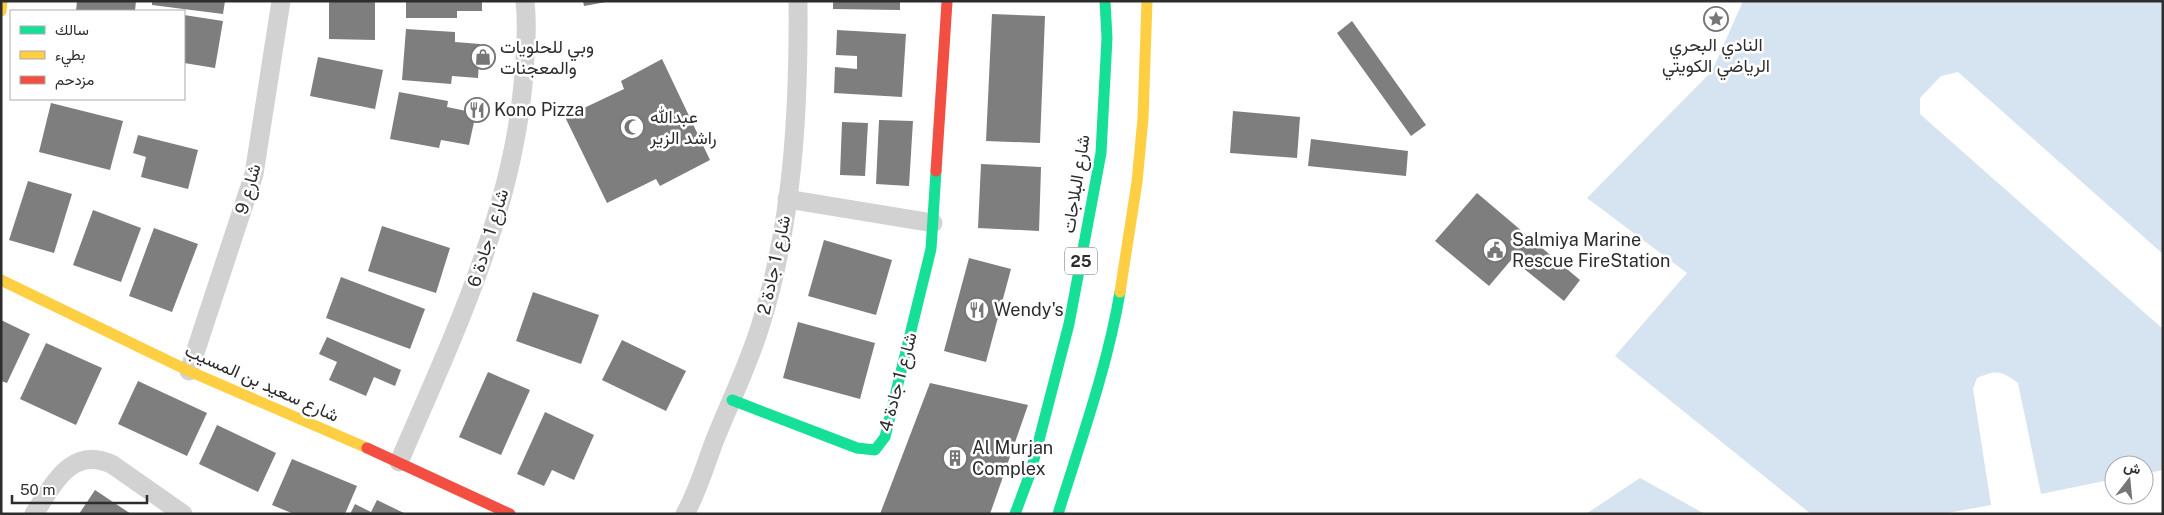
<svg xmlns="http://www.w3.org/2000/svg" width="2164" height="515" viewBox="0 0 2164 515" font-family="'Public Sans',Vazirmatn,sans-serif">
<style>
.water{fill:#d6e4f2}
.building{fill:#7e7e7e}
.lines{fill:none;stroke-linecap:round;stroke-linejoin:round}
.street{stroke:#d2d2d2;stroke-width:19}
.fast{stroke:#16e098;stroke-width:11}
.slow{stroke:#ffcf43;stroke-width:11}
.jam{stroke:#f24e42;stroke-width:11}
.labels{text-anchor:middle;stroke-width:5;stroke-linejoin:round;paint-order:stroke}
.shield{fill:#fff;stroke:#6c6c6c;stroke-width:1}
.shield-label{font-size:16px;font-weight:bold;fill:#2d2d2d}
.poi-label{font-size:18px;fill:#2d2d2d;stroke:#fff;text-anchor:start}
.street-label{font-size:18px;fill:#2d2d2d;stroke:#fff}
</style>
<rect width="100%" height="100%" fill="#fff"/>
<g class="water">
<path d="M 1743,1 L 2163,1 L 2163,254 L 1958,72 L 1941,76 L 1920,98 L 1920,114 L 2163,329 L 2163,470 L 2144,474 L 2144,465 L 2114,465 L 2114,479 L 2041,494 L 2018,383 C 2001,370 1996,370 1977,378 L 1973,389 L 1991,505 L 1942,514 L 1811,514 L 1615,356 L 1687,273 L 1587,198 L 1712,71 Z"/>
<path d="M 1640,478 L 1705,514 L 1586,514 Z"/>
</g>
<g class="building">
<path d="M 77,1 L 136,1 L 135,11 L 76,11 Z"/>
<path d="M 152,1 L 225,1 L 223,14 L 152,5 Z"/>
<path d="M 329,1 L 375,1 L 375,40 L 329,39 Z"/>
<path d="M 406,1 L 482,1 L 482,11 L 457,11 L 457,18 L 406,18 Z"/>
<path d="M 583,1 L 606,1 L 606,2 L 584,6 Z"/>
<path d="M 833,1 L 900,1 L 900,10 L 833,9 Z"/>
<path d="M 992,14 L 1045,16 L 1040,143 L 986,141 Z"/>
<path d="M 184,15 L 223,21 L 215,68 L 184,63 Z"/>
<path d="M 1352,21 L 1426,125 L 1411,136 L 1337,33 Z"/>
<path d="M 406,29 L 455,32 L 455,42 L 480,44 L 478,78 L 452,76 L 451,84 L 402,80 Z"/>
<path d="M 837,30 L 906,34 L 902,97 L 834,93 L 835,67 L 857,69 L 857,56 L 836,55 Z"/>
<path d="M 318,57 L 383,70 L 375,109 L 310,96 Z"/>
<path d="M 662,59 L 710,160 L 660,186 L 656,179 L 607,203 L 565,117 L 624,89 L 621,81 Z"/>
<path d="M 399,92 L 448,101 L 447,107 L 476,113 L 469,145 L 441,140 L 439,148 L 390,139 Z"/>
<path d="M 51,103 L 123,121 L 110,170 L 39,152 Z"/>
<path d="M 1233,111 L 1300,117 L 1297,158 L 1230,153 Z"/>
<path d="M 879,120 L 913,121 L 909,186 L 876,184 Z"/>
<path d="M 842,122 L 868,123 L 865,176 L 840,175 Z"/>
<path d="M 138,135 L 198,150 L 188,189 L 141,177 L 146,157 L 133,153 Z"/>
<path d="M 1311,139 L 1408,151 L 1406,176 L 1308,166 Z"/>
<path d="M 981,164 L 1041,167 L 1039,231 L 978,228 Z"/>
<path d="M 28,181 L 72,194 L 54,253 L 9,240 Z"/>
<path d="M 1477,193 L 1580,280 L 1564,301 L 1512,259 L 1489,286 L 1435,241 Z"/>
<path d="M 93,210 L 141,228 L 121,282 L 73,265 Z"/>
<path d="M 382,226 L 450,248 L 436,293 L 368,271 Z"/>
<path d="M 154,228 L 198,244 L 172,312 L 129,296 Z"/>
<path d="M 824,240 L 892,260 L 876,315 L 808,296 Z"/>
<path d="M 969,258 L 1011,269 L 986,362 L 944,351 Z"/>
<path d="M 341,277 L 425,309 L 410,349 L 326,318 Z"/>
<path d="M 533,292 L 599,315 L 581,364 L 516,341 Z"/>
<path d="M 1,320 L 30,334 L 7,383 L 1,381 Z"/>
<path d="M 798,322 L 875,343 L 860,399 L 783,378 Z"/>
<path d="M 327,337 L 401,370 L 395,386 L 374,377 L 366,396 L 329,380 L 337,362 L 319,354 Z"/>
<path d="M 622,340 L 686,371 L 666,411 L 602,380 Z"/>
<path d="M 46,343 L 102,368 L 76,425 L 20,399 Z"/>
<path d="M 488,372 L 530,390 L 501,455 L 459,437 Z"/>
<path d="M 138,381 L 207,413 L 187,456 L 118,424 Z"/>
<path d="M 930,383 L 1028,405 L 990,514 L 880,514 Z"/>
<path d="M 545,412 L 594,435 L 574,480 L 552,470 L 544,486 L 517,474 Z"/>
<path d="M 217,425 L 276,453 L 258,492 L 199,464 Z"/>
<path d="M 292,459 L 357,486 L 345,514 L 294,514 L 272,505 Z"/>
<path d="M 95,490 L 131,514 L 79,514 Z"/>
<path d="M 377,500 L 406,514 L 350,514 L 355,504 L 371,512 Z"/>
</g>
<g class="lines">
<g class="street">
<path d="M 787,199 L 933,223"/>
<path d="M 189,371 L 254,174 L 281,1"/>
<path d="M 399,462 C 452,339 510,219 523,85 C 525,57 528,29 525,1"/>
<path d="M 34,514 C 53,485 72,444 113,465 L 183,514"/>
<path d="M 685,514 C 699,489 706,462 716,437 C 731,400 748,365 760,327 C 793,223 799,110 798,1"/>
</g>
<g class="fast">
<path d="M 732,400 L 857,448 L 875,450 L 885,437 L 931,249 L 936,171"/>
<path d="M 1015,514 L 1031,471 L 1069,324 L 1101,153 L 1107,38 L 1105,1"/>
<path d="M 1058,514 C 1080,443 1108,365 1120,292"/>
</g>
<g class="slow">
<path d="M 1,11 L 2,1"/>
<path d="M 1,280 L 189,371 L 367,448"/>
<path d="M 1120,292 L 1137,182 L 1143,118 L 1147,1"/>
</g>
<g class="jam">
<path d="M 936,171 L 947,2"/>
<path d="M 367,448 L 510,514"/>
</g>
</g>
<defs>
<symbol id="sight-ring" viewBox="-11 -11 22 22"><circle r="9.5" fill="#fff" stroke="#767676" stroke-width="1.5"/><path d="M0-6L1.8-2.2L6-1.7L2.9 1.2L3.7 5.4L0 3.3L-3.7 5.4L-2.9 1.2L-6-1.7L-1.8-2.2Z" fill="#767676"/></symbol>
<symbol id="shop-ring" viewBox="-11 -11 22 22"><circle r="9.5" fill="#fff" stroke="#767676" stroke-width="1.5"/><path d="M-5-2.5h2.3a2.7 3.5 0 0 1 5.4 0H5L5.5 6h-11ZM-1.5-2.5h3a1.5 2.3 0 0 0-3 0Z" fill="#767676"/></symbol>
<symbol id="restaurant-ring" viewBox="-11 -11 22 22"><circle r="9.5" fill="#fff" stroke="#767676" stroke-width="1.5"/><path d="M-5-6h1v4h1v-4h1v4h1v-4h1v5L-1.5 .5V6h-2V.5L-5-1ZM5-6V6H3V1.5H1.5Q1.5-4 5-6Z" fill="#767676"/></symbol>
<symbol id="mosque-ring" viewBox="-11 -11 22 22"><circle r="9.5" fill="#fff" stroke="#767676" stroke-width="1.5"/><path d="M3.5-4.9A6 6 0 1 0 3.5 4.9A5 5 0 1 1 3.5-4.9Z" fill="#767676"/></symbol>
<symbol id="civic-ring" viewBox="-11 -11 22 22"><circle r="9.5" fill="#fff" stroke="#767676" stroke-width="1.5"/><path d="M-.6-6.5H3V-4.5H.6V-3L4-1V1h2V6H-6V1h2V-1L-.6-3ZM-1.2 2.5V6h2.4V2.5Z" fill="#767676"/></symbol>
<symbol id="building-ring" viewBox="-11 -11 22 22"><circle r="9.5" fill="#fff" stroke="#767676" stroke-width="1.5"/><path d="M-4-6H4V6H1V3H-1V6H-4ZM-2.5-4.3h1.7v1.8h-1.7ZM.8-4.3h1.7v1.8H.8ZM-2.5-1h1.7V.8h-1.7ZM.8-1h1.7V.8H.8Z" fill="#767676"/></symbol>
</defs>
<g fill-rule="evenodd">
<use href="#sight-ring" x="1702" y="5" width="28" height="28"/>
<use href="#shop-ring" x="469" y="43" width="28" height="28"/>
<use href="#restaurant-ring" x="463" y="96" width="28" height="28"/>
<use href="#mosque-ring" x="618" y="113" width="28" height="28"/>
<use href="#civic-ring" x="1481" y="236" width="28" height="28"/>
<use href="#restaurant-ring" x="963" y="296" width="28" height="28"/>
<use href="#building-ring" x="941" y="444" width="28" height="28"/>
</g>
<g class="labels">
<rect class="shield" x="1065" y="247.5" width="32" height="27" rx="4"/>
<g class="shield-label">
<text x="1081" y="267">25</text>
</g>
<g class="poi-label">
<text x="1716" y="51" text-anchor="middle">النادي البحري<tspan x="1716" dy="21">الرياضي الكويتي</tspan></text>
<text x="500" y="53">وبي للحلويات<tspan x="500" dy="21">والمعجنات</tspan></text>
<text x="494" y="116">Kono Pizza</text>
<text x="650" y="123">عبدالله<tspan x="650" dy="21">راشد الزير</tspan></text>
<text x="1512" y="246">Salmiya Marine<tspan x="1512" dy="21">Rescue FireStation</tspan></text>
<text x="994" y="316">Wendy's</text>
<text x="972" y="454">Al Murjan<tspan x="972" dy="21">Complex</tspan></text>
</g>
<g class="street-label">
<text transform="translate(1076 184) rotate(-81)" y="6">شارع البلاجات</text>
<text transform="translate(248 189) rotate(-74)" y="6">شارع 9</text>
<text transform="translate(488 238) rotate(-73)" y="6">شارع 1 جادة 6</text>
<text transform="translate(774 265) rotate(-78)" y="6">شارع 1 جادة 2</text>
<text transform="translate(898 382) rotate(-75)" y="6">شارع 1 جادة 4</text>
<text transform="translate(262 383) rotate(24)" y="6">شارع سعيد بن المسيب</text>
</g>
</g>
<rect width="2164" height="515" fill="none" stroke="#2d2d2d" stroke-width="5"/>
<rect x="10" y="10" width="175" height="90" fill="#ffffff" stroke="#ababab"/>
<rect x="20" y="26" width="25" height="8" fill="#16e098" stroke="#ababab"/>
<text x="55" y="35" font-size="15" fill="#2d2d2d">سالك</text>
<rect x="20" y="51" width="25" height="8" fill="#ffcf43" stroke="#ababab"/>
<text x="55" y="60" font-size="15" fill="#2d2d2d">بطيء</text>
<rect x="20" y="76" width="25" height="8" fill="#f24e42" stroke="#ababab"/>
<text x="55" y="85" font-size="15" fill="#2d2d2d">مزدحم</text>
<g transform="translate(2129 480) rotate(16)"><circle r="24" fill="#ffffff" stroke="#ababab"/>
<path d="M0-4L9 19L0 12L-9 19Z" fill="#767676"/>
<text y="-8" font-size="14" font-weight="bold" text-anchor="middle" fill="#2d2d2d">ش</text>
</g>
<path d="M12 495v8h135v-8" fill="none" stroke="#2d2d2d" stroke-width="2.5"/>
<text x="20" y="495" font-size="15" fill="#2d2d2d" stroke="#ffffff" stroke-width="4" paint-order="stroke">50 m</text>
</svg>
